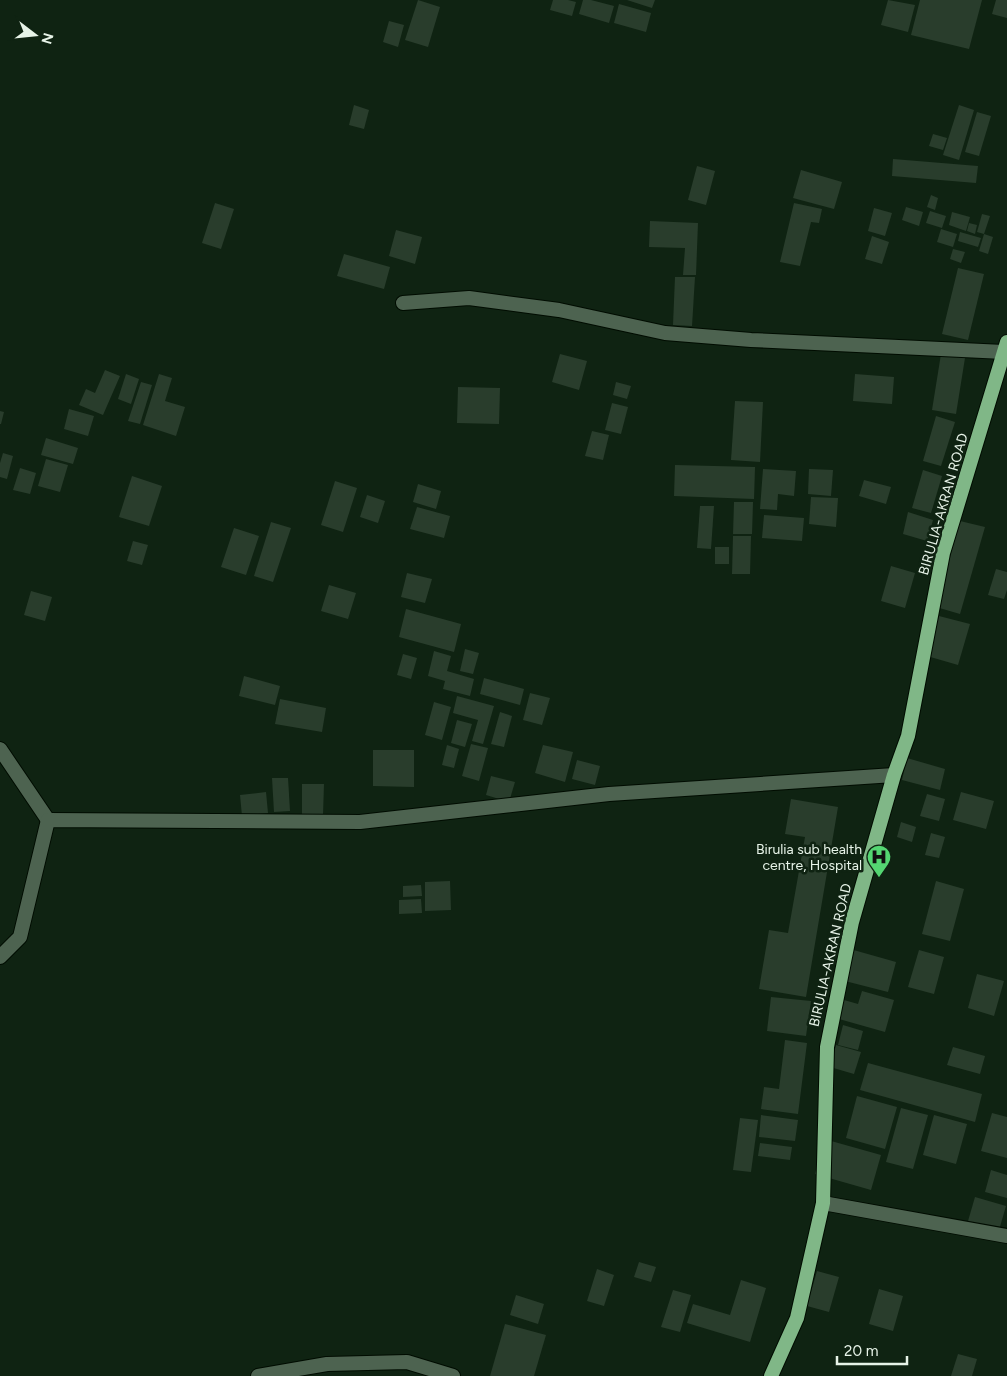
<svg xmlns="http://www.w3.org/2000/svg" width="1007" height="1376" viewBox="0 0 1007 1376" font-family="Figtree,sans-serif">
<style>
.building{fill:#293d2c}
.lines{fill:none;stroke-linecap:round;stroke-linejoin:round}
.minor-casing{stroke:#000c01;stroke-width:16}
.trunk-casing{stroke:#000c01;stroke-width:16}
.minor{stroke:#4d6350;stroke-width:14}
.trunk{stroke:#80b787;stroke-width:14}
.labels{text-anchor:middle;stroke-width:5;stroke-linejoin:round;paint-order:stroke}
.street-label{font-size:14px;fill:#e7f3e8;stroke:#0f2312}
.poi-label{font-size:14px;fill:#e7f3e8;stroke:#0f2312;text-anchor:end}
</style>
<rect width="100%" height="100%" fill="#0f2312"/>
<g class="building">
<path d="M 418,0 L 440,7 L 428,47 L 405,40 Z"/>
<path d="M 553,0 L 568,0 L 576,2 L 572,16 L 550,10 Z"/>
<path d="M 583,0 L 591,0 L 614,6 L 609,23 L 579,14 Z"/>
<path d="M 627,0 L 655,0 L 652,8 Z"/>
<path d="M 888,0 L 915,5 L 908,32 L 881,25 Z"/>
<path d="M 920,0 L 982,0 L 969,49 L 911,35 Z"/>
<path d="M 996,0 L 1007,0 L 1007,18 L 992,14 Z"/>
<path d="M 619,4 L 651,13 L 646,32 L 614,23 Z"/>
<path d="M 389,21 L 404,25 L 398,47 L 383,42 Z"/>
<path d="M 354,105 L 369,110 L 364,129 L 349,125 Z"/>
<path d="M 959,105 L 974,110 L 959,160 L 943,155 Z"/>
<path d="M 977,112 L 991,116 L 979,156 L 965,152 Z"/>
<path d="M 933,134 L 947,138 L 943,150 L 929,146 Z"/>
<path d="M 893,159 L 978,166 L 976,183 L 892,176 Z"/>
<path d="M 697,166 L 715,171 L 706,205 L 688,200 Z"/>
<path d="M 801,170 L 842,182 L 834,209 L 793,198 Z"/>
<path d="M 931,195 L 938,198 L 935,210 L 927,207 Z"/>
<path d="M 215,203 L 234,209 L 221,249 L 202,243 Z"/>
<path d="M 794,203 L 822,209 L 819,223 L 811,222 L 800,266 L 780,262 Z"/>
<path d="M 906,207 L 923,212 L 919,226 L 902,220 Z"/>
<path d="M 874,208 L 892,213 L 885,236 L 868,231 Z"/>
<path d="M 930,211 L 946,216 L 942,228 L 926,223 Z"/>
<path d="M 952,212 L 970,217 L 966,231 L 949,225 Z"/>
<path d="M 982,214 L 990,216 L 984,234 L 977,232 Z"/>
<path d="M 650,221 L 698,223 L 696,275 L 683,275 L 685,248 L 649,247 Z"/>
<path d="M 969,223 L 977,225 L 975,234 L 967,231 Z"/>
<path d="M 941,229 L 957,234 L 953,247 L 937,242 Z"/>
<path d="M 396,230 L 422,237 L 415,264 L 389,256 Z"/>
<path d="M 960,232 L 981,238 L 978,247 L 958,241 Z"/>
<path d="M 984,234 L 993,237 L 988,254 L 979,251 Z"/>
<path d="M 872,236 L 889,242 L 882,264 L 865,259 Z"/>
<path d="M 953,249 L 965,252 L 961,263 L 950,259 Z"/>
<path d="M 344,254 L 390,267 L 384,289 L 337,276 Z"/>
<path d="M 958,268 L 984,274 L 968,340 L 942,334 Z"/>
<path d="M 675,277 L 695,277 L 692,326 L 673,325 Z"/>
<path d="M 560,354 L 587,361 L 579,390 L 552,382 Z"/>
<path d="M 941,354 L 965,358 L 956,414 L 932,410 Z"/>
<path d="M 105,370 L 120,376 L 103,415 L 79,405 L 86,389 L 95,393 Z"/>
<path d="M 126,374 L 139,379 L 131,404 L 118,399 Z"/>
<path d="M 159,374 L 172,378 L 165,401 L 185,407 L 176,436 L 143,425 Z"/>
<path d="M 855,374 L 894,377 L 892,404 L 853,401 Z"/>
<path d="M 141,382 L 152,385 L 140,424 L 128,421 Z"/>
<path d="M 616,382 L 631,386 L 627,399 L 613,395 Z"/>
<path d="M 458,387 L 500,388 L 499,424 L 457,423 Z"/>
<path d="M 735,401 L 763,402 L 760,462 L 731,460 Z"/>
<path d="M 612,403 L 628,407 L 621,434 L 605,430 Z"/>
<path d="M 69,409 L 94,416 L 88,436 L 64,429 Z"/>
<path d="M 0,411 L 4,412 L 1,424 L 0,424 Z"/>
<path d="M 936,416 L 955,422 L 941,466 L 923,461 Z"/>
<path d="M 592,431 L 609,435 L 603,460 L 585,456 Z"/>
<path d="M 46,438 L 78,448 L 73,464 L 41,455 Z"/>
<path d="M 3,453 L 13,456 L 7,479 L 0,477 L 0,463 Z"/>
<path d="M 46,459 L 68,465 L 60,492 L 38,486 Z"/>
<path d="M 675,465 L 755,467 L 754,499 L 674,496 Z"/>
<path d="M 20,468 L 36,473 L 30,494 L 13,490 Z"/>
<path d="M 763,469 L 796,471 L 794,496 L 778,494 L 777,510 L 760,509 Z"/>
<path d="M 809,469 L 833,470 L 831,496 L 808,494 Z"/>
<path d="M 923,470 L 942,476 L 931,513 L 912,508 Z"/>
<path d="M 132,476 L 162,486 L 149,526 L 119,517 Z"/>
<path d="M 864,480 L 891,487 L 886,504 L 859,496 Z"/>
<path d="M 335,481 L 357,488 L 343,532 L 321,525 Z"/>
<path d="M 418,484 L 441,491 L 436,509 L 413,502 Z"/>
<path d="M 367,495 L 385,501 L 378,523 L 360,517 Z"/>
<path d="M 811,497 L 838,498 L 836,527 L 809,524 Z"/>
<path d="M 734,502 L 753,502 L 752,534 L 733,534 Z"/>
<path d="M 700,506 L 714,506 L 711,549 L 697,548 Z"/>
<path d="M 417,507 L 450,516 L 444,538 L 410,529 Z"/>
<path d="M 908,512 L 933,520 L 927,541 L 903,534 Z"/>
<path d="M 764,515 L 804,518 L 802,541 L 762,538 Z"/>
<path d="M 960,521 L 985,527 L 960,614 L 936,607 Z"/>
<path d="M 271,522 L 291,528 L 273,582 L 254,576 Z"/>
<path d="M 234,528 L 259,536 L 246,575 L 221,567 Z"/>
<path d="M 733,536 L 751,536 L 750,574 L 732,574 Z"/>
<path d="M 133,541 L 148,545 L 142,565 L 127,561 Z"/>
<rect x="715" y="547" width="14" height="17"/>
<path d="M 891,566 L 915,573 L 905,608 L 881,601 Z"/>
<path d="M 996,569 L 1007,572 L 1007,590 L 1004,599 L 988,595 Z"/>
<path d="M 407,573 L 432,579 L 425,603 L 401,597 Z"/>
<path d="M 329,585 L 356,593 L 348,619 L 321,611 Z"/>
<path d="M 31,591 L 52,597 L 45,621 L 24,615 Z"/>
<path d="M 406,609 L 461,624 L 454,652 L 399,637 Z"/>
<path d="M 939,616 L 970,624 L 958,665 L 927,656 Z"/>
<path d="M 465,649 L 479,653 L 473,674 L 460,671 Z"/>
<path d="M 434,651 L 451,656 L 447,671 L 474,679 L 470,696 L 443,689 L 445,681 L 428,676 Z"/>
<path d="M 403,654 L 417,658 L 411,679 L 397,675 Z"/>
<path d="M 244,676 L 280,686 L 275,705 L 239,696 Z"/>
<path d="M 484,678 L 524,689 L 520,705 L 480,694 Z"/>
<path d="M 530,693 L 550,698 L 542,725 L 523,720 Z"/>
<path d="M 457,696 L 494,706 L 483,744 L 472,741 L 478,720 L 453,713 Z"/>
<path d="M 280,699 L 326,708 L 322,732 L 275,724 Z"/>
<path d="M 434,702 L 451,707 L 442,740 L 425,735 Z"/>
<path d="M 500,712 L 512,716 L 504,747 L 491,744 Z"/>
<path d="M 457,720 L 472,724 L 465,747 L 451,743 Z"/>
<path d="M 471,744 L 488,748 L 479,781 L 462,776 Z"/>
<path d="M 447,745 L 459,749 L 454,768 L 442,765 Z"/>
<path d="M 543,745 L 573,752 L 565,782 L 535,773 Z"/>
<path d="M 373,750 L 414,750 L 414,787 L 373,786 Z"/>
<path d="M 907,758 L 945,769 L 940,790 L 902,780 Z"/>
<path d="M 577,760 L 600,766 L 595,785 L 572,779 Z"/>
<path d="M 491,776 L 515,782 L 509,802 L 486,795 Z"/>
<path d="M 272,778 L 288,778 L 290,811 L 274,812 Z"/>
<path d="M 302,784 L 324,784 L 323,815 L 302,814 Z"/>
<path d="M 266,792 L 268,813 L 242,816 L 240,795 Z"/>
<path d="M 961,792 L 994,801 L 986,829 L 953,820 Z"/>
<path d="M 927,794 L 945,799 L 939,821 L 920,816 Z"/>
<path d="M 791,799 L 838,807 L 806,997 L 759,989 L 769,930 L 788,933 L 805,837 L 785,834 Z"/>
<path d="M 901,822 L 916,827 L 912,842 L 897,837 Z"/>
<path d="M 931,833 L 945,837 L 939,858 L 925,855 Z"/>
<path d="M 450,881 L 451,910 L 425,911 L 425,882 Z"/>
<path d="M 936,881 L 964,889 L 950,941 L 922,934 Z"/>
<path d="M 421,885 L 422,896 L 403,897 L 403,886 Z"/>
<path d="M 421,899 L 422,913 L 399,914 L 399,900 Z"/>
<path d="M 850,949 L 896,962 L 888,992 L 841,980 Z"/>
<path d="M 919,950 L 944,957 L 934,994 L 908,987 Z"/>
<path d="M 977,974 L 1004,981 L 994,1016 L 968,1008 Z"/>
<path d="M 862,991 L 894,1000 L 885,1032 L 839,1019 L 844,1000 L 858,1004 Z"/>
<path d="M 771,997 L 811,1001 L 806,1036 L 767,1031 Z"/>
<path d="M 843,1025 L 863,1031 L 858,1050 L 838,1045 Z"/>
<path d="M 785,1040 L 807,1043 L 798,1114 L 761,1109 L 764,1087 L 779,1089 Z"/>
<path d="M 836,1045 L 861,1052 L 854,1074 L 830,1067 Z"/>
<path d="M 953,1047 L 985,1056 L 980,1074 L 947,1065 Z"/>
<path d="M 868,1063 L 982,1094 L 975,1122 L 860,1090 Z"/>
<path d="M 857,1096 L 897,1107 L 885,1149 L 846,1138 Z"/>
<path d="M 901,1108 L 928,1115 L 913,1169 L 886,1162 Z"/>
<path d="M 992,1113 L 1007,1117 L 1007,1158 L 981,1151 Z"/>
<path d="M 761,1115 L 798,1120 L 795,1141 L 759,1137 Z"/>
<path d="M 934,1115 L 967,1124 L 956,1164 L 923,1155 Z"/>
<path d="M 740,1118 L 758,1120 L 751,1172 L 733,1170 Z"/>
<path d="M 824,1139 L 881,1155 L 871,1190 L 815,1174 Z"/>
<path d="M 760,1143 L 792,1147 L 790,1160 L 758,1156 Z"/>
<path d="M 991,1170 L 1007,1175 L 1007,1198 L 985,1192 Z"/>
<path d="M 975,1197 L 1006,1206 L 997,1237 L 966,1228 Z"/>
<path d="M 639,1262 L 656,1267 L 651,1282 L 634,1277 Z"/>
<path d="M 597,1269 L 614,1275 L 604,1306 L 587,1301 Z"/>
<path d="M 817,1271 L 839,1277 L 829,1312 L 807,1306 Z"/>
<path d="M 741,1280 L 766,1288 L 750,1342 L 687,1323 L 693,1304 L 730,1315 Z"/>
<path d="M 879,1289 L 903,1296 L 893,1331 L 869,1324 Z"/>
<path d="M 673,1290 L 691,1295 L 680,1332 L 661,1327 Z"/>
<path d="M 516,1295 L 544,1304 L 538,1324 L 510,1315 Z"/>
<path d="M 505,1324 L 546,1335 L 534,1376 L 490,1376 Z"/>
<path d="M 958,1354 L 977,1359 L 972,1376 L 951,1376 Z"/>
</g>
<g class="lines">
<defs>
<g id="minor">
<path d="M 403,303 L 469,298 L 559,310 L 665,333 L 751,340 L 1004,352"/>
<path d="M 0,749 L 48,820"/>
<path d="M 0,957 L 20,937 L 48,820 L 360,822 L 609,794 L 894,775"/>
<path d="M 823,1203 L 1007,1236"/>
<path d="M 258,1376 L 327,1364 L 407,1362 L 453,1376"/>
</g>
<path id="trunk" d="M 771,1376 L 797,1318 L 823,1203 L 827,1047 L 852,922 L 894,775 L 908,736 L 943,553 L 1007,342"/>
</defs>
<use href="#minor" class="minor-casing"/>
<use href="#trunk" class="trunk-casing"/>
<use href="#minor" class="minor"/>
<use href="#trunk" class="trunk"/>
</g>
<defs>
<symbol id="hospital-pin" viewBox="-11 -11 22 30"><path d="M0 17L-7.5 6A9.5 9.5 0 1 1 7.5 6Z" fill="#54d672" stroke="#0f2312"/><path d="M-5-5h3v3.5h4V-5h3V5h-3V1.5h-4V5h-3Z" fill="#111"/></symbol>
</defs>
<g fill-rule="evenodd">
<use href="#hospital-pin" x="865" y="843" width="28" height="38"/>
</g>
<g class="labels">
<g class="street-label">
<text transform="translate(943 504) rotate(-74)" y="5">BIRULIA-AKRAN ROAD</text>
<text transform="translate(830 955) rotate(-77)" y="5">BIRULIA-AKRAN ROAD</text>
</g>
<g class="poi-label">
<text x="862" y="854">Birulia sub health<tspan x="862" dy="16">centre, Hospital</tspan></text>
</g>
</g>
<g transform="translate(35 35) rotate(106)" stroke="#0f2312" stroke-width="4" paint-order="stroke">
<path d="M0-4L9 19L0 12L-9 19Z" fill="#e7f3e8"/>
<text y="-8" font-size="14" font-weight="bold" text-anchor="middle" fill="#e7f3e8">N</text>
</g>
<path d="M837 1356v8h70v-8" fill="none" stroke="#e7f3e8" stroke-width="2.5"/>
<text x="844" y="1356" font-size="15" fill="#e7f3e8" stroke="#0f2312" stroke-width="4" paint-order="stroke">20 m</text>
</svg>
